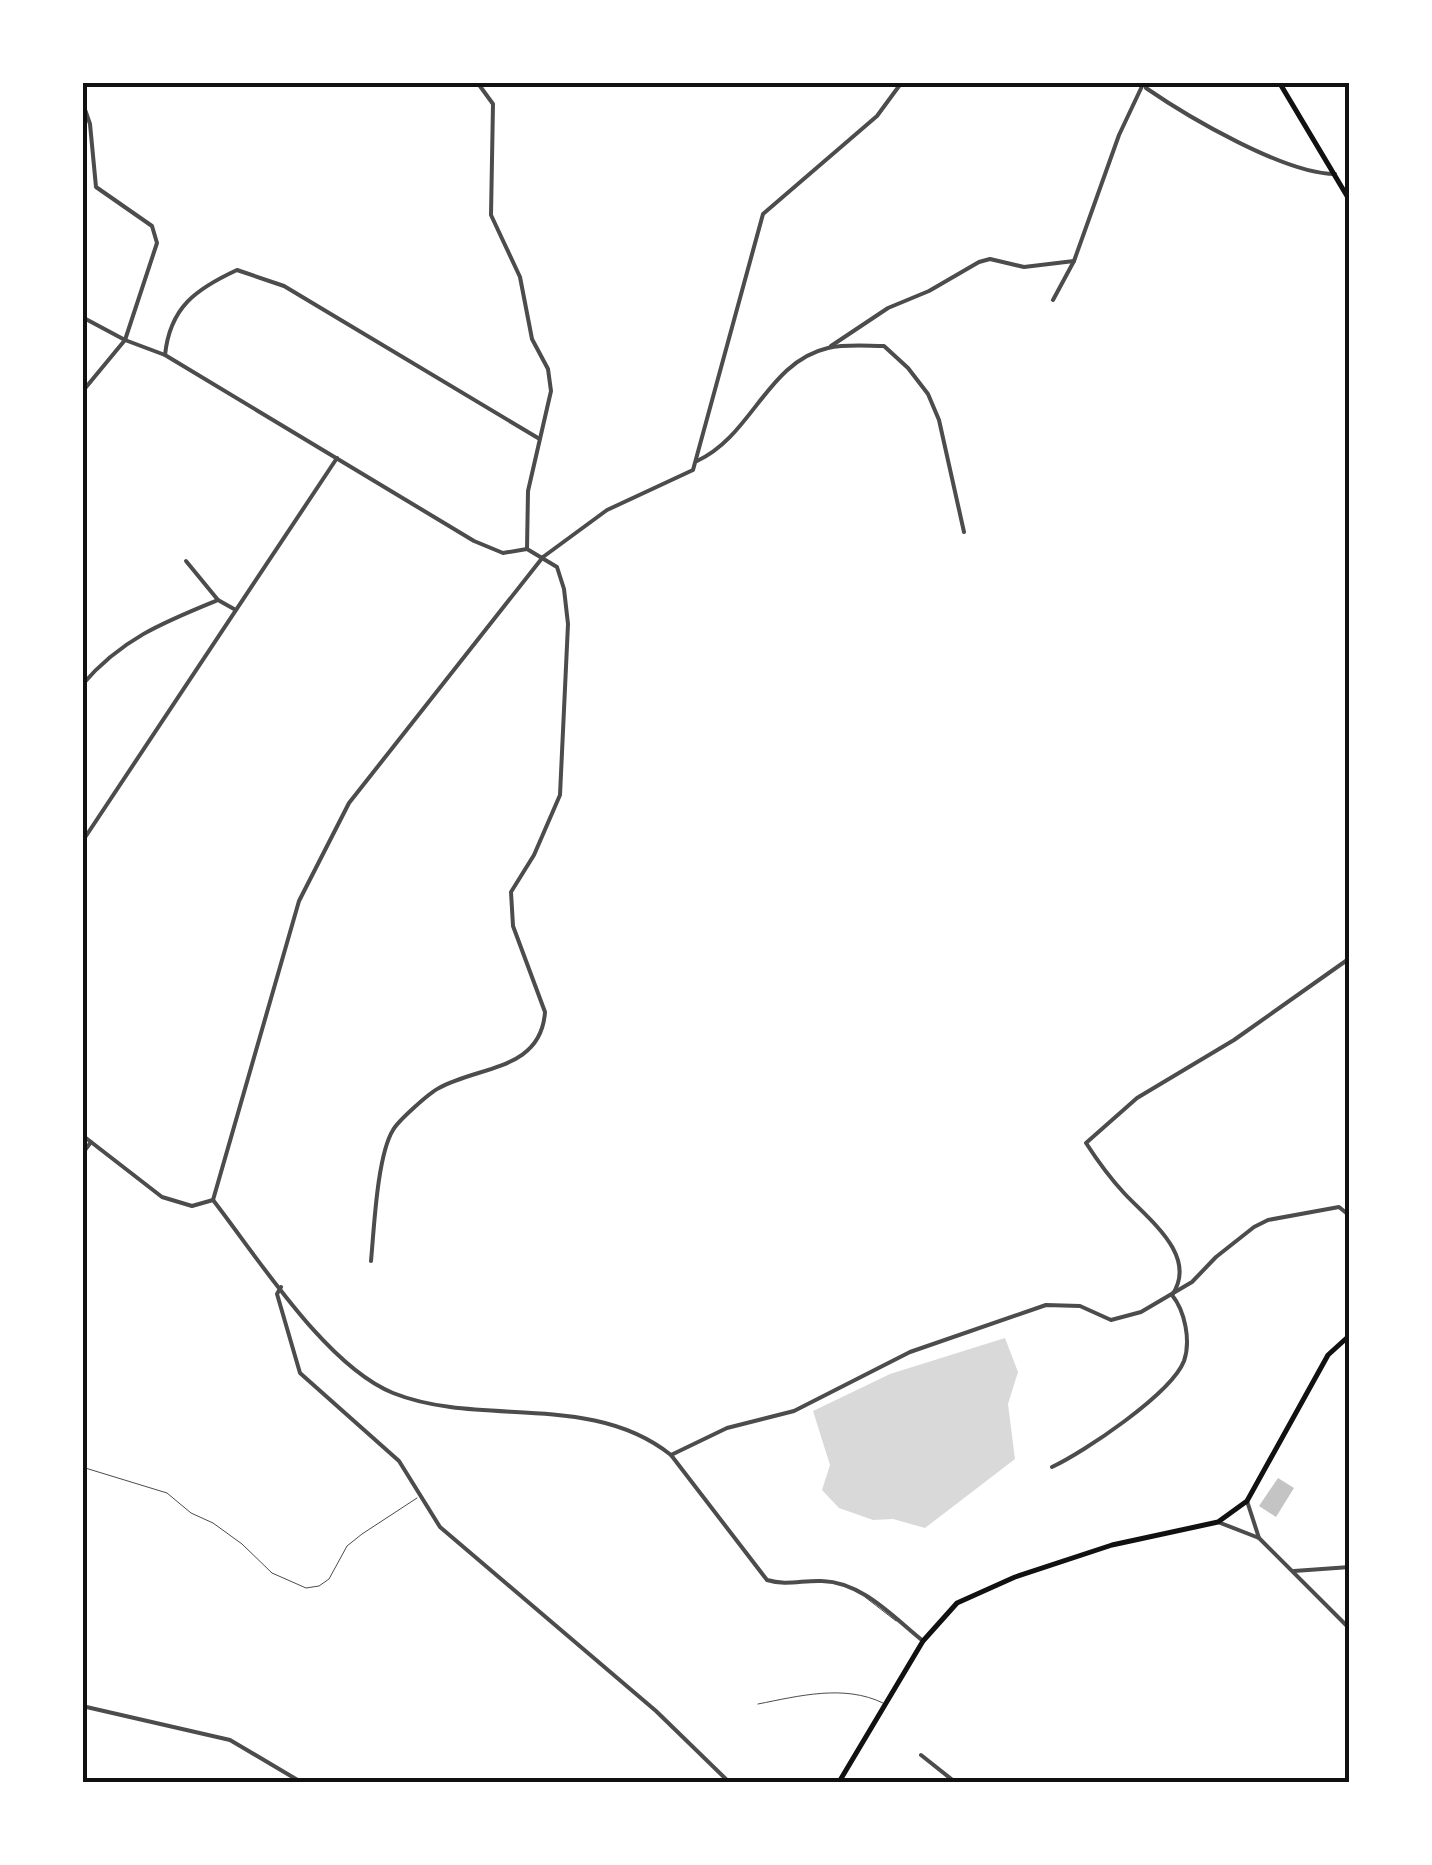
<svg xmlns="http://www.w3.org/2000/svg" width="1432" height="1865" viewBox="0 0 1432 1865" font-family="Lato,sans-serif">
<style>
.water{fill:#d9d9d9}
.building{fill:#c4c4c4}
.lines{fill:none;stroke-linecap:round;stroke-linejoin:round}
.service{stroke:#4c4c4c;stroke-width:1}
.minor{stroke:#4c4c4c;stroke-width:4}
.tertiary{stroke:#4c4c4c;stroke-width:4}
.primary{stroke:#111;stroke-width:5}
.neatline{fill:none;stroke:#111;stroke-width:4}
</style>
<rect width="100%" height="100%" fill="#fff"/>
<path class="water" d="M 1005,1338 L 1018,1372 L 1008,1404 L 1015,1459 L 925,1528 L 893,1519 L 873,1520 L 839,1508 L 822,1490 L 830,1465 L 813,1411 L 890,1374 Z"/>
<path class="building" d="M 1278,1478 L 1294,1488 L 1276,1517 L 1259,1506 Z"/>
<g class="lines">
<g class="service">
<path d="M 82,1467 L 167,1493 L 191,1513 L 213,1523 L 242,1544 L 272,1573 L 306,1588 L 319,1586 L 329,1579 L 347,1546 L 362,1534 L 417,1498"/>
<path d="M 865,1597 L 896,1621"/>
<path d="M 758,1704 C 799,1696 844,1684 883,1703"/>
</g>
<g class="minor">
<path d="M 1146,88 C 1188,117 1285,174 1335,174"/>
<path d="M 82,101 L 90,124 L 96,187 L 152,226 L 157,243 L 125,340 L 82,392"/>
<path d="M 1053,300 L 1074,261 L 1119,135 L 1144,82"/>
<path d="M 82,317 L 125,340 L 165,355 L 474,541 L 503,553 L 527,549"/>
<path d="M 831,346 L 888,308 L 929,291 L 979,262 L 990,259 L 1024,267 L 1074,261"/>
<path d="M 165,355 C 170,307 196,289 237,270 L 284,286 L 538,438"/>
<path d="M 697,461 C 752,436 767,362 828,348 C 846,344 866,346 884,346 L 908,368 L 928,394 L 939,420 L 964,532"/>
<path d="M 186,561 L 218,600 L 234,609"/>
<path d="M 82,685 C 121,639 164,622 218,600"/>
<path d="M 82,842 L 337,458"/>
<path d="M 213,1200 L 299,901 L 349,803 L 543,557"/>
<path d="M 371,1261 C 374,1230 377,1156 393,1130 C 398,1121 429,1093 439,1088 C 478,1066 541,1071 545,1012 L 513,926 L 511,892 L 534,855 L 560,795 L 568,624 L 564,589 L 557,567 L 527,549 L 528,491 L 551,391 L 548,369 L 532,339 L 520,277 L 491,215 L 493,104 L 477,82"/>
<path d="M 281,1287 L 277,1294 L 300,1373 L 399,1461 L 440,1527 L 656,1711 L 729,1782"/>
<path d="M 671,1455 L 727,1428 L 794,1411 L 910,1352 L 1046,1305 L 1080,1306 L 1111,1320 L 1141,1312 L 1192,1282 L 1216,1257 L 1254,1227 L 1268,1220 L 1339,1207 L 1350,1216"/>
<path d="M 1052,1467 C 1084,1452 1171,1394 1184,1361 C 1191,1341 1185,1311 1172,1295 C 1199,1256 1148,1219 1124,1193 C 1110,1178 1097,1160 1086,1143 L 1137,1098 L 1234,1040 L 1350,958"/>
<path d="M 82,1522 L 83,1522"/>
<path d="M 1294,1571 L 1350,1567"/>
<path d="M 921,1755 L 955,1782"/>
</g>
<g class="tertiary">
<path d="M 543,557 L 607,510 L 693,470 L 763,214 L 877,116 L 902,82"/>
<path d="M 82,1135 L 162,1197 L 192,1206 L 213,1200 C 258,1258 326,1366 393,1393 C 481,1428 591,1391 671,1455 L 767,1580 C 786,1586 803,1580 822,1581 C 862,1582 893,1617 923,1641"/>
<path d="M 82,1154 L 91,1142"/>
<path d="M 1247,1501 L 1259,1538"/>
<path d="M 1218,1522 L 1259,1538 L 1350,1629"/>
<path d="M 82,1706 L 230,1740 L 301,1782"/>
</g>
<g class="primary">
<path d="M 1279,82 L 1350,201"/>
<path d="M 839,1782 L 923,1641 L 957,1603 L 1015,1577 L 1112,1545 L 1218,1522 L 1247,1501 L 1328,1355 L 1350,1335"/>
</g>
</g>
<rect width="1432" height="1865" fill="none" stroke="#ffffff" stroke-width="170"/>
<rect x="85" y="85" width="1262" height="1695" class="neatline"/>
</svg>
